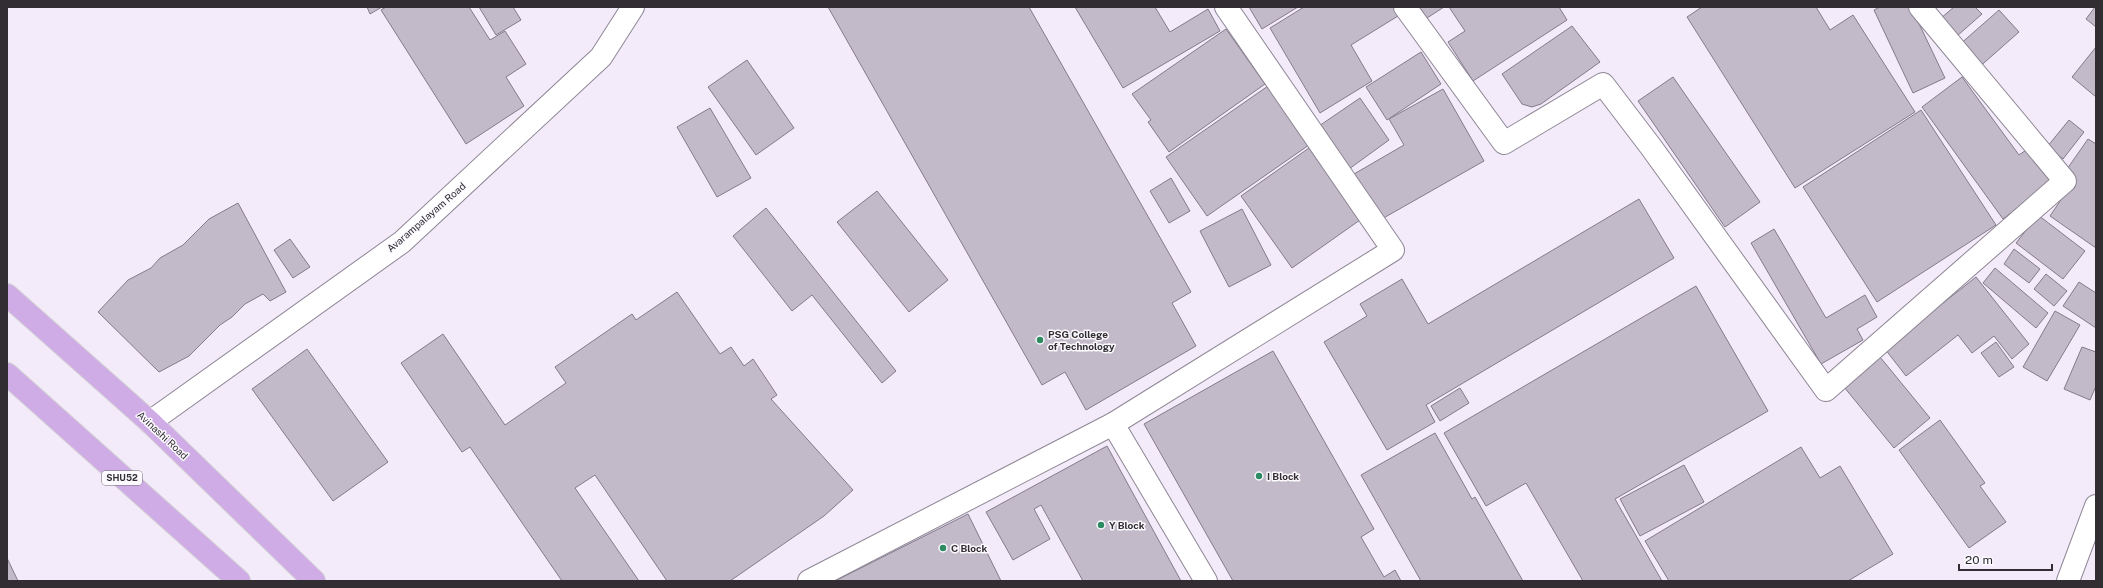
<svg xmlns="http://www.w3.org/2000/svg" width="2103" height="588" viewBox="0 0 2103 588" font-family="'Public Sans',sans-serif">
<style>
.building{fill:#c2bac9;stroke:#847b8a}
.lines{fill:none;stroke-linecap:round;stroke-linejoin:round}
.minor-casing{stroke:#8e8694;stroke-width:24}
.major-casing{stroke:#d2d1d2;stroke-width:24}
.minor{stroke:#fff;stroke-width:22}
.major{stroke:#d0ace7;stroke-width:22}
.poi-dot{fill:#2d8b62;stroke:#fcfafe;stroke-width:1.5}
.labels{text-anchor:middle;stroke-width:3;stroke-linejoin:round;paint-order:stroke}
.shield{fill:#fcfafe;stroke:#6e6a70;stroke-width:1}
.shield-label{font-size:9px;font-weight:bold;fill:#312d33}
.street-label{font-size:10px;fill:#312d33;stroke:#fcfafe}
.poi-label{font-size:10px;font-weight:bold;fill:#312d33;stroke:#fcfafe;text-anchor:start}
</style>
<rect width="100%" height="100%" fill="#f3eafa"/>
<g class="building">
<path d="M 367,7 L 382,7 L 370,14 Z"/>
<path d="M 386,7 L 469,7 L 490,40 L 505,31 L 526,64 L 506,77 L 524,106 L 466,144 L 381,10 Z"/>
<path d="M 479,7 L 513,7 L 521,20 L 496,35 Z"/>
<path d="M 828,7 L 1029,7 L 1191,292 L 1172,303 L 1196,346 L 1086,410 L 1065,372 L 1042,385 Z"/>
<path d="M 1075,7 L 1155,7 L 1170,32 L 1208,9 L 1220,31 L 1123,88 Z"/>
<path d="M 1249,7 L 1298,7 L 1262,29 Z"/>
<path d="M 1304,7 L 1393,7 L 1398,16 L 1351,45 L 1372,81 L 1320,113 L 1270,28 Z"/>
<path d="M 1419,7 L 1444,7 L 1427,18 Z"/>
<path d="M 1449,7 L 1559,7 L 1567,20 L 1473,81 L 1448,42 L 1465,31 Z"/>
<path d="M 1702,7 L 1816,7 L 1830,30 L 1853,15 L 1915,112 L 1795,188 L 1687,17 Z"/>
<path d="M 1880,7 L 1911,7 L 1945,78 L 1913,93 L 1874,10 Z"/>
<path d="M 1954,7 L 1975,7 L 1982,14 L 1957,36 L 1941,18 Z"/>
<path d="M 2095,7 L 2096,7 L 2096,27 L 2086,19 Z"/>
<path d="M 1999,10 L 2019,32 L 1977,69 L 1958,46 Z"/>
<path d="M 1572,26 L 1600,62 L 1541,104 L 1532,107 L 1522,104 L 1502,74 Z"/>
<path d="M 1226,29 L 1265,84 L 1169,152 L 1148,122 L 1151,120 L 1132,94 Z"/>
<path d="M 2096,47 L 2096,97 L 2072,77 Z"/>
<path d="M 1421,52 L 1441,84 L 1387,120 L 1366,87 Z"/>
<path d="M 747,60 L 794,128 L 756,155 L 708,87 Z"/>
<path d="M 1673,77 L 1760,202 L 1725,227 L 1638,101 Z"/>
<path d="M 1962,77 L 2019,155 L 2029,148 L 2053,181 L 2003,219 L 1922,107 Z"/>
<path d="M 1268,86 L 1309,145 L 1207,216 L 1166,157 Z"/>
<path d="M 1443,89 L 1484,161 L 1380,220 L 1354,174 L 1404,145 L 1389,119 Z"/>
<path d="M 1360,98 L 1389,140 L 1349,169 L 1319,126 Z"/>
<path d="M 710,108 L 751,178 L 717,197 L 677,127 Z"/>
<path d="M 1921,110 L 1996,225 L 1877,302 L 1803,187 Z"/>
<path d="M 2069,120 L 2084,132 L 2063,159 L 2047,147 Z"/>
<path d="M 2088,139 L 2096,144 L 2096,248 L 2050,216 L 2075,179 L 2065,172 Z"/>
<path d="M 1309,148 L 1360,220 L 1292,268 L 1241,196 Z"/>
<path d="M 1171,178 L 1190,211 L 1169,223 L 1150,191 Z"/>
<path d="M 877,191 L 948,280 L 909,312 L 837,222 Z"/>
<path d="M 1639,199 L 1674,258 L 1426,405 L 1435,422 L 1387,450 L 1324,342 L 1367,316 L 1360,304 L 1402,279 L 1428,324 Z"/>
<path d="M 238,203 L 286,292 L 270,301 L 263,294 L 245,304 L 232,317 L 220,325 L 189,356 L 159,372 L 98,312 L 128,280 L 151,268 L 160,258 L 183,245 L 209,219 Z"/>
<path d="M 766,208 L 896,371 L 882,383 L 812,295 L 792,311 L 733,236 Z"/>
<path d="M 1242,209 L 1271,265 L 1229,287 L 1200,231 Z"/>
<path d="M 2038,215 L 2085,251 L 2063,279 L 2016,243 Z"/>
<path d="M 1774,229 L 1826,318 L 1865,295 L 1877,317 L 1857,329 L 1863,340 L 1821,364 L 1751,243 Z"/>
<path d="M 290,239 L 310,267 L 293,278 L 274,250 Z"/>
<path d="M 2014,249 L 2040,269 L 2029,283 L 2004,264 Z"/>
<path d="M 1995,268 L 2048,313 L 2036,328 L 1983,283 Z"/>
<path d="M 2046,274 L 2067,291 L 2054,306 L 2034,289 Z"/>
<path d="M 1976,277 L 2029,344 L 2012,359 L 1994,336 L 1972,353 L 1958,335 L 1906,376 L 1885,349 Z"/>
<path d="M 2079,282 L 2096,293 L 2096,328 L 2063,306 Z"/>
<path d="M 1696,286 L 1768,411 L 1615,499 L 1662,581 L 1583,581 L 1526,483 L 1486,506 L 1444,433 Z"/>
<path d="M 677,292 L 720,354 L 731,347 L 744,366 L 753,359 L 777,395 L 771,399 L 853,490 L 824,516 L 730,581 L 667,581 L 595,475 L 575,488 L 639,581 L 562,581 L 470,447 L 462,452 L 401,363 L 443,334 L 505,425 L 566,383 L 555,367 L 632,314 L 636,320 Z"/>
<path d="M 2055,311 L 2080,325 L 2047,381 L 2023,367 Z"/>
<path d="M 1996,342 L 2014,367 L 1999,377 L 1981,353 Z"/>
<path d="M 2082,347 L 2096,352 L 2096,386 L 2090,400 L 2064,389 Z"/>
<path d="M 307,349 L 388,462 L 333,501 L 252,389 Z"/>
<path d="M 1273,351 L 1374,529 L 1361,537 L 1384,577 L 1395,570 L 1401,581 L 1233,581 L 1144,424 Z"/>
<path d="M 1880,357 L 1930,418 L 1894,448 L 1844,387 Z"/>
<path d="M 1460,388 L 1469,403 L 1440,421 L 1431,406 Z"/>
<path d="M 1940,420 L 1985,483 L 1980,486 L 2006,522 L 1969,548 L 1899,450 Z"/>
<path d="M 1435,433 L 1472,499 L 1475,497 L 1523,581 L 1421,581 L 1361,475 Z"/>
<path d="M 1107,446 L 1181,581 L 1083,581 L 1041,505 L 1034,509 L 1050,539 L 1013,560 L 986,512 Z"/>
<path d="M 1801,447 L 1820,478 L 1840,466 L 1893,554 L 1848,581 L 1669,581 L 1645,541 Z"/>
<path d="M 1684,465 L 1704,502 L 1640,536 L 1620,499 Z"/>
<path d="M 968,514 L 1001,581 L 835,581 Z"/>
<path d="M 7,558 L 18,581 L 7,581 Z"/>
</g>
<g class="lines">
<defs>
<g id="minor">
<path d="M 1405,7 L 1504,143 L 1603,84 L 1651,147 L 1826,390 L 2065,181 L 1920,7"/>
<path d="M 150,422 L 402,242 L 601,57 L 633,7"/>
<path d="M 1113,424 L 1206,581"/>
<path d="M 809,581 L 1113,424 L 1393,250 L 1226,7"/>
<path d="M 2068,581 L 2096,506"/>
</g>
<g id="major">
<path d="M 7,295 L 150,422 L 314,581"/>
<path d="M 7,374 L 239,581"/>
</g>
</defs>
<use href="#minor" class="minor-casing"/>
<use href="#major" class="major-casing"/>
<use href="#minor" class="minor"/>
<use href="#major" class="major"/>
</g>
<g class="poi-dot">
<circle cx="1040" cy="340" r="4"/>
<circle cx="1259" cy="476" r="4"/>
<circle cx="1101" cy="525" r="4"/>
<circle cx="943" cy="548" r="4"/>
</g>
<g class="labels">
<rect class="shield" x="102" y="471" width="40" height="14" rx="3"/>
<g class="shield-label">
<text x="122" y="481">SHU52</text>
</g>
<g class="street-label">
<text transform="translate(426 217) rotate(-41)" y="4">Avarampalayam Road</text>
<text transform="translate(163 435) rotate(43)" y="4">Avinashi Road</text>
</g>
<g class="poi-label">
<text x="1048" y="338">PSG College<tspan x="1048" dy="12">of Technology</tspan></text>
<text x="1267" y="480">I Block</text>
<text x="1109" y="529">Y Block</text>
<text x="951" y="552">C Block</text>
</g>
</g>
<rect width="2103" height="588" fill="none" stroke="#312d33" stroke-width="16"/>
<path d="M1959 564v6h93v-6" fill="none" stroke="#312d33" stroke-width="2"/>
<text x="1965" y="564" font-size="12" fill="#312d33" stroke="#fcfafe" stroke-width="3" paint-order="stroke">20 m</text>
</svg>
